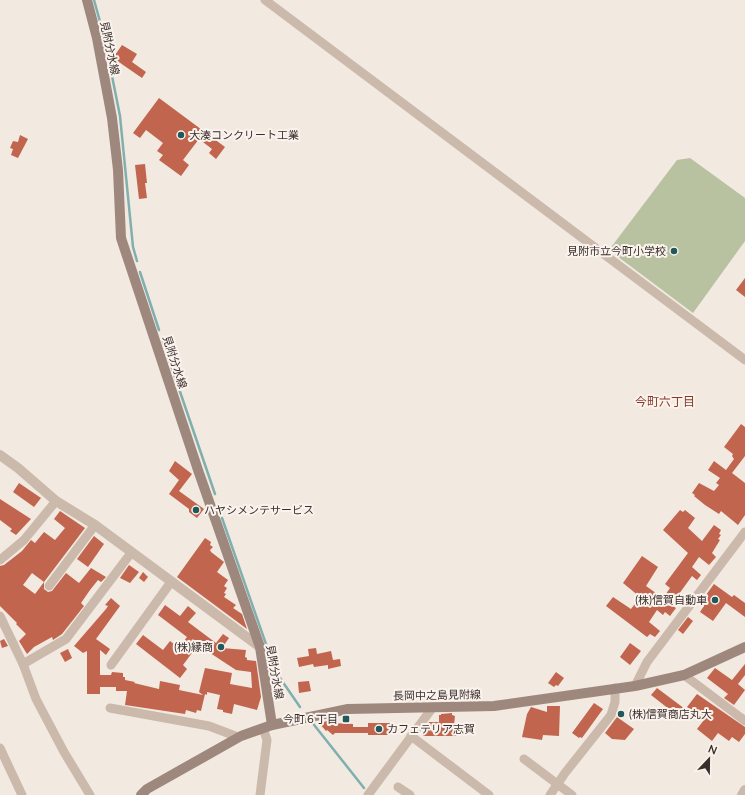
<svg xmlns="http://www.w3.org/2000/svg" width="745" height="795" viewBox="0 0 745 795" font-family="Lato,'Noto Sans JP',sans-serif">
<style>
.green{fill:#b8c1a0}
.lines{fill:none;stroke-linecap:round;stroke-linejoin:round}
.stream{stroke:#80afaf;stroke-width:2.5}
.building{fill:#c2654e;fill-rule:evenodd}
.minor{stroke:#cbb9ac;stroke-width:9}
.tertiary{stroke:#cbb9ac;stroke-width:10}
.secondary{stroke:#9e887d;stroke-width:10}
.poi-dot{fill:#21585a;stroke:#faf3ed;stroke-width:1.5}
.labels{text-anchor:middle;stroke-width:4;stroke-linejoin:round;paint-order:stroke}
.street-label{font-size:11px;fill:#392e2b;stroke:#faf3ed}
.poi-label{font-size:11px;fill:#392e2b;stroke:#faf3ed;text-anchor:start}
.neighbourhood-label{font-size:12px;fill:#863926;stroke:#faf3ed}
</style>
<rect width="100%" height="100%" fill="#f2e9e0"/>
<path class="green" d="M 690,158 L 745,198 L 745,241 L 693,313 L 609,250 L 677,160 Z"/>
<g class="lines">
<g class="stream">
<path d="M 94,0 L 104,36 L 120,116 L 133,247 L 137,261"/>
<path d="M 140,272 L 159,330"/>
<path d="M 163,342 L 215,494"/>
<path d="M 222,518 L 274,667"/>
<path d="M 280,678 L 300,707"/>
<path d="M 311,721 L 364,788"/>
</g>
</g>
<g class="building">
<path d="M 122,45 L 137,54 L 132,62 L 146,72 L 142,78 L 113,58 Z"/>
<path d="M 159,98 L 225,147 L 216,159 L 209,153 L 212,149 L 199,139 L 183,160 L 189,165 L 181,176 L 159,160 L 163,155 L 157,151 L 163,143 L 146,130 L 140,138 L 133,133 Z"/>
<path d="M 20,135 L 28,139 L 18,158 L 11,155 L 13,149 L 10,148 L 13,141 L 18,142 Z"/>
<path d="M 145,164 L 147,183 L 145,183 L 147,198 L 139,199 L 135,165 Z"/>
<path d="M 745,278 L 745,297 L 736,290 Z"/>
<path d="M 741,424 L 745,427 L 745,456 L 732,473 L 745,483 L 745,515 L 738,525 L 721,511 L 719,514 L 705,505 L 694,496 L 695,495 L 692,493 L 699,483 L 714,491 L 719,485 L 716,483 L 720,478 L 708,470 L 714,461 L 726,470 L 734,459 L 732,456 L 733,454 L 724,447 Z"/>
<path d="M 175,461 L 192,474 L 179,491 L 204,509 L 197,518 L 189,512 L 189,509 L 169,494 L 179,480 L 169,471 Z"/>
<path d="M 19,483 L 41,498 L 34,507 L 13,492 Z"/>
<path d="M 0,499 L 31,519 L 16,535 L 10,531 L 12,529 L 0,520 Z"/>
<path d="M 680,510 L 683,512 L 685,510 L 695,518 L 688,528 L 702,541 L 714,525 L 721,530 L 719,534 L 721,535 L 718,539 L 720,540 L 712,553 L 716,557 L 709,565 L 699,557 L 692,567 L 701,575 L 697,580 L 692,576 L 671,605 L 676,608 L 670,616 L 665,612 L 663,615 L 657,610 L 649,622 L 660,631 L 655,637 L 650,634 L 647,637 L 606,606 L 613,597 L 631,609 L 640,597 L 623,583 L 642,556 L 658,567 L 646,586 L 663,598 L 670,588 L 665,584 L 688,553 L 663,530 Z"/>
<path d="M 60,511 L 85,528 L 44,582 L 44,589 L 48,592 L 52,591 L 66,573 L 79,583 L 91,568 L 106,577 L 101,582 L 98,580 L 90,590 L 81,603 L 84,606 L 62,634 L 53,640 L 52,637 L 34,647 L 27,654 L 19,641 L 26,634 L 16,624 L 17,623 L 0,606 L 0,566 L 4,565 L 22,551 L 31,540 L 35,543 L 44,532 L 55,540 L 65,528 L 54,519 ZM 32,573 L 44,582 L 35,594 L 23,585 Z"/>
<path d="M 94,536 L 104,544 L 88,567 L 77,559 Z"/>
<path d="M 205,538 L 211,542 L 210,545 L 213,547 L 210,550 L 211,552 L 224,562 L 217,572 L 228,580 L 224,586 L 227,588 L 224,593 L 226,594 L 224,597 L 236,605 L 233,608 L 242,614 L 247,629 L 177,577 Z"/>
<path d="M 129,565 L 139,572 L 130,583 L 120,578 Z"/>
<path d="M 143,572 L 148,577 L 144,582 L 139,578 Z"/>
<path d="M 714,584 L 732,597 L 734,595 L 745,603 L 745,617 L 726,603 L 713,621 L 700,612 L 704,606 L 700,603 Z"/>
<path d="M 111,598 L 120,606 L 96,639 L 110,649 L 106,655 L 100,650 L 100,675 L 111,675 L 112,672 L 123,673 L 123,677 L 125,677 L 125,680 L 135,682 L 134,683 L 159,689 L 160,681 L 180,685 L 179,690 L 203,695 L 199,692 L 205,668 L 232,673 L 230,684 L 252,688 L 251,672 L 236,670 L 198,645 L 183,665 L 187,669 L 180,678 L 136,644 L 143,635 L 163,650 L 170,641 L 179,648 L 187,637 L 158,615 L 165,605 L 180,616 L 188,606 L 196,613 L 188,622 L 216,643 L 223,634 L 229,638 L 222,648 L 246,650 L 245,657 L 247,658 L 247,660 L 256,661 L 261,697 L 257,710 L 234,704 L 232,714 L 223,712 L 223,710 L 217,709 L 220,695 L 207,692 L 207,695 L 205,694 L 201,711 L 197,710 L 196,713 L 186,710 L 185,714 L 125,705 L 127,691 L 116,691 L 116,687 L 100,687 L 100,694 L 87,694 L 87,651 L 83,653 L 74,646 L 106,609 L 108,606 L 105,605 Z"/>
<path d="M 688,617 L 693,621 L 683,634 L 678,630 Z"/>
<path d="M 4,639 L 8,646 L 2,648 L 0,641 Z"/>
<path d="M 630,643 L 641,651 L 630,665 L 620,657 Z"/>
<path d="M 316,648 L 317,654 L 331,651 L 333,660 L 340,659 L 341,666 L 328,669 L 328,665 L 314,667 L 313,664 L 299,667 L 297,658 L 309,656 L 308,649 Z"/>
<path d="M 68,649 L 72,658 L 65,662 L 60,653 Z"/>
<path d="M 745,664 L 745,675 L 738,684 L 745,690 L 734,705 L 724,698 L 728,694 L 707,678 L 715,668 L 732,680 Z"/>
<path d="M 556,672 L 564,678 L 558,686 L 556,685 L 554,687 L 548,683 Z"/>
<path d="M 309,681 L 311,691 L 299,693 L 298,682 Z"/>
<path d="M 657,688 L 689,712 L 683,720 L 651,695 Z"/>
<path d="M 697,694 L 745,727 L 745,734 L 739,742 L 732,737 L 729,741 L 718,733 L 712,741 L 697,729 L 704,720 L 687,707 Z"/>
<path d="M 594,703 L 603,709 L 582,738 L 580,737 L 579,738 L 572,733 Z"/>
<path d="M 547,706 L 560,706 L 559,736 L 543,735 L 542,740 L 522,737 L 527,714 L 531,707 L 547,712 Z"/>
<path d="M 452,713 L 452,715 L 455,716 L 454,725 L 459,725 L 458,736 L 423,736 L 423,731 L 428,729 L 429,722 L 439,722 L 439,715 L 441,715 L 441,714 Z"/>
<path d="M 617,717 L 634,729 L 625,740 L 612,739 L 605,733 Z"/>
<path d="M 331,720 L 333,723 L 353,724 L 353,727 L 368,727 L 368,723 L 390,723 L 390,735 L 368,735 L 368,733 L 335,733 L 333,735 L 327,730 L 326,731 L 319,723 Z"/>
</g>
<g class="lines">
<g class="minor">
<path d="M 265,0 L 745,360"/>
<path d="M 0,560 L 24,540 L 56,501"/>
<path d="M 49,586 L 95,525"/>
<path d="M 0,616 L 23,664 L 36,699 L 64,752 L 90,795"/>
<path d="M 23,664 L 66,639 L 131,553"/>
<path d="M 111,665 L 171,582"/>
<path d="M 684,675 L 745,721"/>
<path d="M 635,686 L 647,662 L 745,532"/>
<path d="M 110,708 L 209,726 L 238,737"/>
<path d="M 411,736 L 489,795"/>
<path d="M 0,748 L 22,795"/>
<path d="M 524,759 L 572,795"/>
<path d="M 398,787 L 410,795"/>
<path d="M 260,795 L 267,740 L 263,728"/>
<path d="M 368,795 L 433,707"/>
<path d="M 550,795 L 565,773 L 611,715 L 615,702 L 615,688"/>
</g>
<g class="tertiary">
<path d="M 0,455 L 18,468 L 56,501 L 95,525 L 260,647"/>
<path d="M 742,795 L 745,790"/>
</g>
<g class="secondary">
<path d="M 87,0 L 97,38 L 112,118 L 118,170 L 121,238 L 198,470 L 260,647 L 272,725"/>
<path d="M 141,795 L 147,789 L 241,736 L 272,725 L 348,709 L 494,706 L 635,686 L 684,675 L 745,647"/>
</g>
</g>
<g class="poi-dot">
<circle cx="181" cy="135" r="4"/>
<circle cx="674" cy="251" r="4"/>
<circle cx="196" cy="510" r="4"/>
<circle cx="715" cy="600" r="4"/>
<circle cx="221" cy="647" r="4"/>
<circle cx="621" cy="714" r="4"/>
<rect x="342" y="715" width="8" height="8" rx="2"/>
<circle cx="379" cy="729" r="4"/>
</g>
<g class="labels">
<g class="street-label">
<text transform="translate(110 48) rotate(78)" y="4">見附分水線</text>
<text transform="translate(175 362) rotate(72)" y="4">見附分水線</text>
<text transform="translate(275 672) rotate(80)" y="4">見附分水線</text>
<text transform="translate(437 695) rotate(-1)" y="4">長岡中之島見附線</text>
</g>
<g class="poi-label">
<text x="189" y="139">大湊コンクリート工業</text>
<text x="666" y="255" text-anchor="end">見附市立今町小学校</text>
<text x="204" y="514">ハヤシメンテサービス</text>
<text x="707" y="604" text-anchor="end">(株)信賀自動車</text>
<text x="213" y="651" text-anchor="end">(株)縁商</text>
<text x="629" y="718">(株)信賀商店丸大</text>
<text x="338" y="723" text-anchor="end">今町６丁目</text>
<text x="387" y="733">カフェテリア志賀</text>
</g>
<g class="neighbourhood-label">
<text x="665" y="406">今町六丁目</text>
</g>
</g>
<g transform="translate(709 759) rotate(22)" stroke="#faf3ed" stroke-width="3" paint-order="stroke">
<path d="M0-3L7 15L0 10L-7 15Z" fill="#392e2b"/>
<text y="-6" font-size="11" font-weight="bold" text-anchor="middle" fill="#392e2b">N</text>
</g>
</svg>
